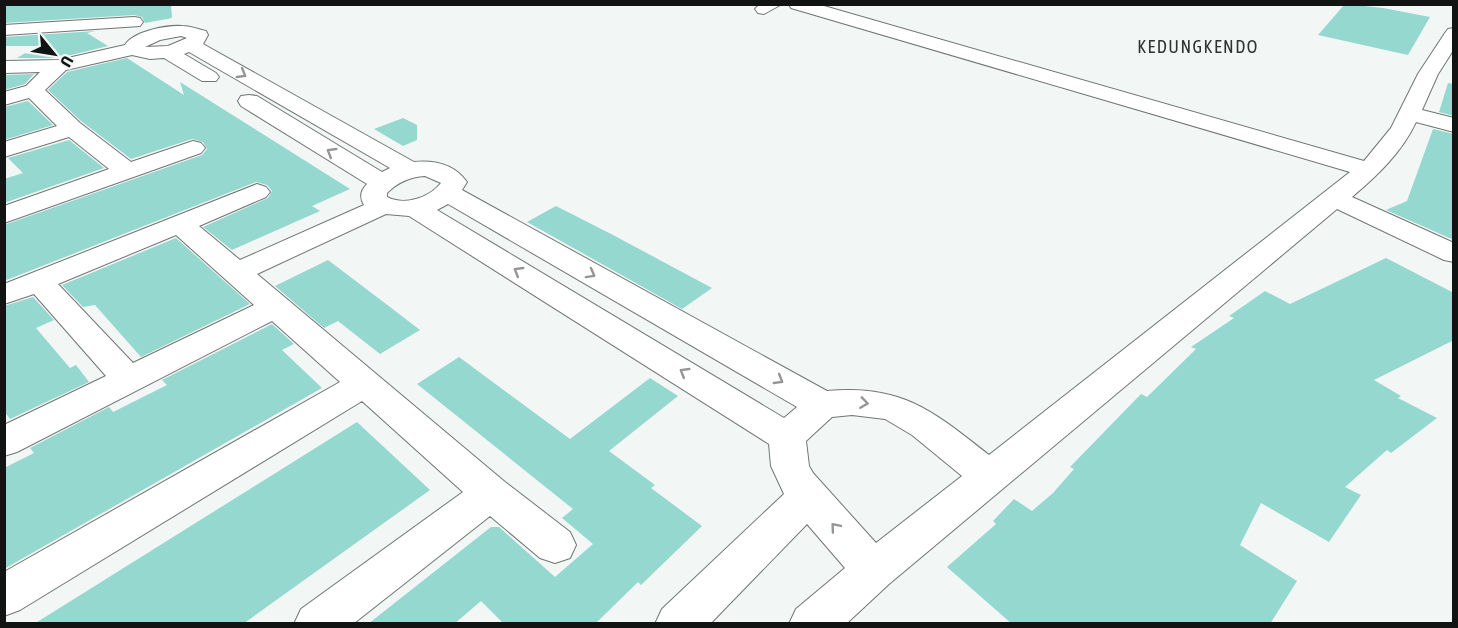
<svg xmlns="http://www.w3.org/2000/svg" width="1458" height="628" viewBox="0 0 1458 628" font-family="'Asap Condensed',sans-serif">
<style>
.building{fill:#94d8cf}
.lines{fill:none;stroke-linecap:round;stroke-linejoin:round}
.minor-casing{stroke:#707572;stroke-width:2}
.minor{fill:#fff;fill-rule:evenodd}
.oneway{stroke:#949595}
.labels{text-anchor:middle;stroke-width:4.5;stroke-linejoin:round;paint-order:stroke}
.far-quarter-label{font-size:18px;letter-spacing:1.5px;fill:#2e3230;stroke:#f2f7f5}
</style>
<rect width="100%" height="100%" fill="#f2f7f5"/>
<g class="building">
<path d="M 4,4 L 171,4 L 172,18 L 145,23 L 142,17 L 134,15 L 4,23 Z"/>
<path d="M 1345,4 L 1383,8 L 1430,17 L 1408,55 L 1318,35 Z"/>
<path d="M 96,31 L 87,33 L 108,46 L 59,58 L 17,58 L 37,46 L 4,46 L 4,37 Z"/>
<path d="M 127,58 L 184,95 L 180,82 L 350,189 L 312,206 L 320,211 L 232,250 L 203,227 L 268,198 L 272,191 L 267,185 L 256,182 L 4,281 L 4,225 L 202,155 L 207,149 L 203,142 L 192,139 L 131,159 L 81,121 L 48,90 L 67,72 Z"/>
<path d="M 34,74 L 25,84 L 4,90 L 4,75 Z"/>
<path d="M 1448,83 L 1454,84 L 1454,116 L 1439,112 Z"/>
<path d="M 28,101 L 53,125 L 4,140 L 4,107 Z"/>
<path d="M 403,118 L 417,125 L 417,140 L 403,146 L 374,129 Z"/>
<path d="M 1433,129 L 1454,134 L 1454,240 L 1386,210 L 1407,201 Z"/>
<path d="M 69,140 L 104,168 L 4,203 L 4,179 L 23,173 L 8,158 Z"/>
<path d="M 556,206 L 613,235 L 712,288 L 682,309 L 527,222 Z"/>
<path d="M 176,238 L 250,304 L 141,357 L 95,305 L 83,307 L 62,285 Z"/>
<path d="M 1386,258 L 1454,293 L 1454,340 L 1374,380 L 1401,396 L 1398,398 L 1437,418 L 1391,453 L 1387,450 L 1345,487 L 1361,495 L 1329,542 L 1261,503 L 1240,545 L 1297,581 L 1270,624 L 1012,624 L 947,567 L 996,524 L 993,521 L 1014,499 L 1032,511 L 1053,493 L 1074,469 L 1070,467 L 1141,394 L 1147,397 L 1196,349 L 1191,347 L 1234,318 L 1229,316 L 1265,291 L 1290,304 Z"/>
<path d="M 328,260 L 390,307 L 420,330 L 380,354 L 338,321 L 324,328 L 275,286 Z"/>
<path d="M 33,297 L 54,320 L 36,328 L 70,368 L 76,365 L 89,382 L 10,419 L 4,411 L 4,306 Z"/>
<path d="M 272,324 L 294,344 L 282,350 L 322,388 L 4,569 L 4,468 L 34,453 L 30,448 L 109,407 L 113,412 L 167,385 L 162,380 Z"/>
<path d="M 459,357 L 570,439 L 650,378 L 678,396 L 609,451 L 655,485 L 651,488 L 702,526 L 641,585 L 638,582 L 595,624 L 504,624 L 481,601 L 454,624 L 368,624 L 491,527 L 499,527 L 555,577 L 593,544 L 562,518 L 573,509 L 417,384 Z"/>
<path d="M 357,422 L 430,490 L 243,624 L 34,624 Z"/>
</g>
<g class="lines">
<defs>
<g id="minor">
<path d="M 782,4 L 764,14 L 758,13 L 755,9 L 760,4 Z"/>
<path d="M 789,4 L 817,4 L 1364,161 L 1391,128 L 1418,74 L 1445,33 L 1448,29 L 1454,28 L 1454,49 L 1438,74 L 1422,110 L 1454,118 L 1454,132 L 1416,122 C 1402,152 1378,175 1352,197 L 1454,243 L 1454,262 L 1444,260 L 1337,209 L 889,584 L 846,624 L 789,624 L 796,609 L 845,568 L 807,524 L 710,624 L 655,624 L 662,609 L 784,494 L 771,466 L 769,444 L 409,216 L 386,214 L 257,274 L 505,482 L 570,532 L 576,545 L 570,558 L 555,563 L 540,558 L 490,516 L 353,624 L 294,624 L 301,609 L 463,492 L 362,401 L 20,610 L 4,616 L 4,572 L 340,382 L 272,321 L 17,452 L 4,456 L 4,425 L 106,376 L 34,294 L 4,304 L 4,284 L 257,184 L 266,187 L 270,192 L 266,197 L 199,226 L 240,260 L 364,205 C 359,197 361,190 367,184 L 241,106 L 238,101 L 241,96 L 249,95 L 257,96 L 382,172 L 390,168 L 189,52 L 184,54 L 216,73 L 219,77 L 216,81 L 202,81 L 164,58 L 150,59 L 132,55 L 66,70 L 45,90 L 80,123 L 131,162 L 193,141 L 201,143 L 205,148 L 201,153 L 4,223 L 4,206 L 109,169 L 69,137 L 4,157 L 4,142 L 57,126 L 29,98 L 4,105 L 4,92 L 26,86 L 40,72 L 4,73 L 4,61 L 59,60 L 125,45 C 133,31 167,25 182,26 C 190,26 198,29 206,31 L 208,35 L 203,44 L 414,162 C 435,160 454,164 467,182 L 462,190 L 827,391 C 902,384 933,411 989,455 L 1350,172 L 791,8 ZM 181,36 L 187,38 L 168,46 L 145,47 L 160,40 ZM 425,176 L 441,183 C 429,198 404,206 387,197 L 387,193 C 398,182 410,177 425,176 ZM 448,204 L 797,407 L 784,418 L 437,210 ZM 176,235 L 254,305 L 133,363 L 58,284 ZM 852,415 L 885,419 L 912,435 L 962,476 L 876,543 L 813,473 L 809,466 L 806,441 L 832,417 Z"/>
<path d="M 134,17 L 140,18 L 143,22 L 140,26 L 4,35 L 4,25 Z"/>
</g>
</defs>
<use href="#minor" class="minor-casing"/>
<use href="#minor" class="minor"/>
</g>
<defs><path id="oneway-chevron" d="M-2-3.5L2.5 0L-2 3.5" fill="none" stroke-width="1.6" stroke-linecap="round" stroke-linejoin="round" transform="scale(1.5)"/></defs>
<g class="oneway">
<use href="#oneway-chevron" transform="translate(242 74) rotate(30)"/>
<use href="#oneway-chevron" transform="translate(331 152) rotate(-149)"/>
<use href="#oneway-chevron" transform="translate(518 271) rotate(-149)"/>
<use href="#oneway-chevron" transform="translate(591 274) rotate(29)"/>
<use href="#oneway-chevron" transform="translate(684 372) rotate(-149)"/>
<use href="#oneway-chevron" transform="translate(779 380) rotate(31)"/>
<use href="#oneway-chevron" transform="translate(864 403) rotate(8)"/>
<use href="#oneway-chevron" transform="translate(835 527) rotate(-130)"/>
</g>
<g class="labels">
<g class="far-quarter-label">
<text x="1198" y="53">KEDUNGKENDO</text>
</g>
</g>
<rect width="1458" height="628" fill="none" stroke="#121413" stroke-width="12"/>
<g transform="translate(54 54) rotate(120)" stroke="#f2f7f5" stroke-width="4.5" paint-order="stroke">
<path d="M0-4.5L10 22L0 15L-10 22Z" fill="#121413"/>
<text y="-9" font-size="16" font-weight="bold" text-anchor="middle" fill="#121413">U</text>
</g>
</svg>
